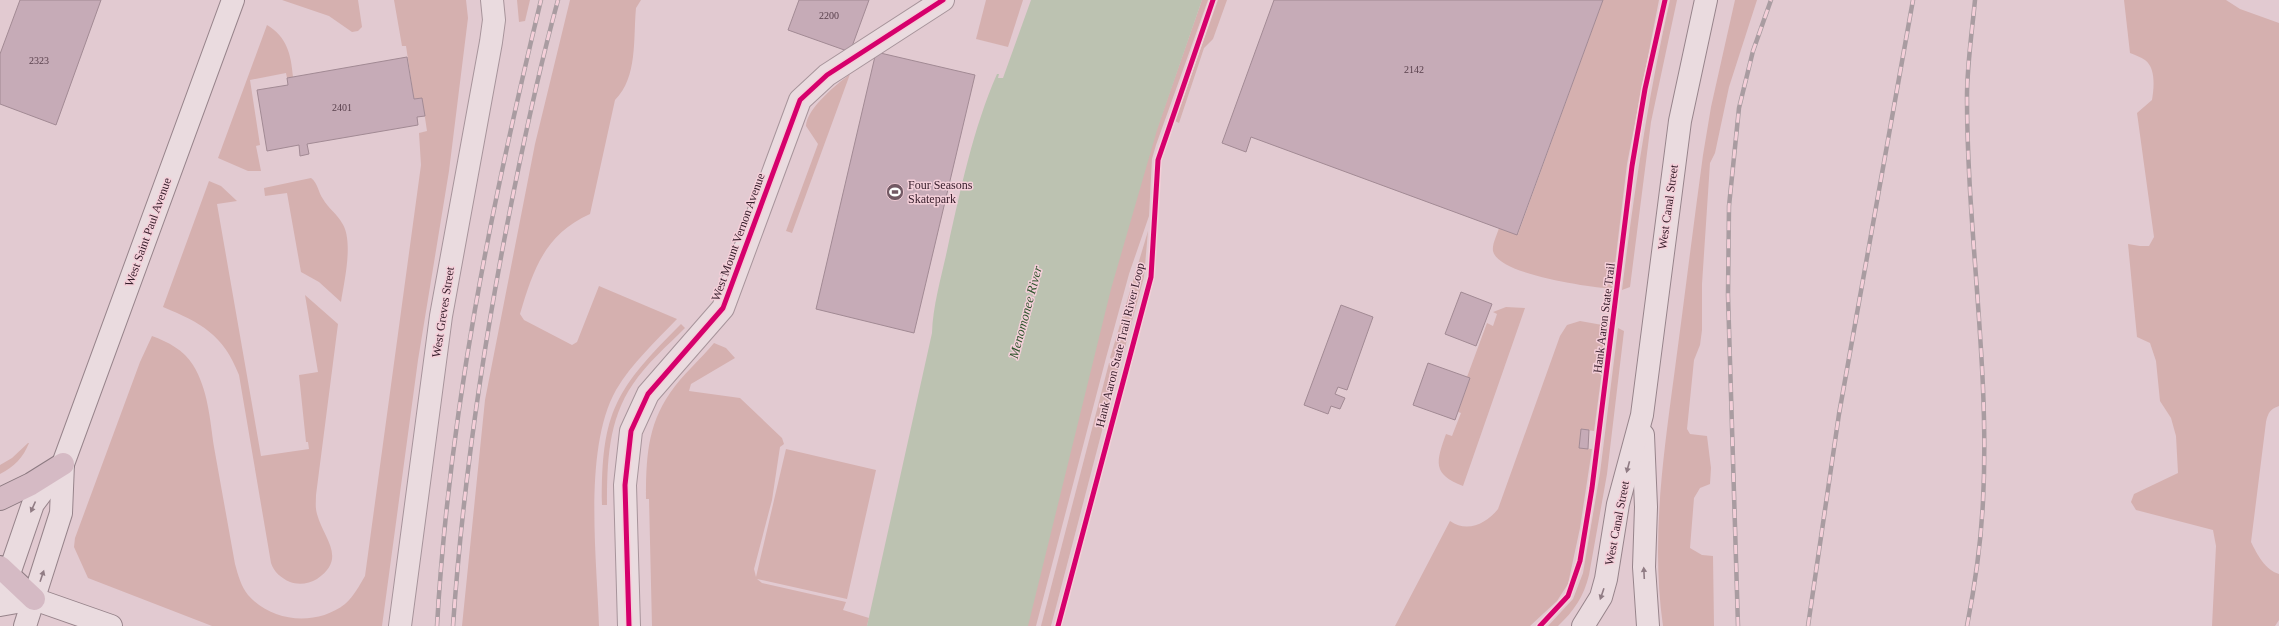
<svg xmlns="http://www.w3.org/2000/svg" width="2279" height="626" viewBox="0 0 2279 626" font-family="Georgia,serif">
<style>
.green{fill:#d5b0af}
.water{fill:#bcc2b1}
.building{fill:#c6abb7;stroke:#a28a94}
.lines{fill:none;stroke-linecap:round;stroke-linejoin:round}
.street-casing{stroke:#a7949b;stroke-width:24}
.secondary-casing{stroke:#97848b;stroke-width:24}
.highway-casing{stroke:#8c7a81;stroke-width:24}
.street{stroke:#eadbdf;stroke-width:22}
.secondary{stroke:#eadbdf;stroke-width:22}
.highway{stroke:#d5bac4;stroke-width:22}
.rail-casing{stroke:#a99ca1;stroke-width:4.5}
.rail{stroke:#f4cfd9;stroke-width:3;stroke-dasharray:9;stroke-linecap:butt}
.cycleway-casing{stroke:#f4cfd9;stroke-width:8}
.cycleway{stroke:#d6006c;stroke-width:5}
.oneway{fill:#907c84}
.labels{text-anchor:middle;stroke-width:3;stroke-linejoin:round;paint-order:stroke}
.number-label{font-size:10px;fill:#59404c}
.poi-label{font-size:12px;fill:#351c29;stroke:#f4cfd9;text-anchor:start}
.street-label{font-size:12px;fill:#351c29;stroke:#f4cfd9}
.water-label{font-size:13px;font-style:italic;fill:#2e542c;stroke:#f4cfd9}
</style>
<rect width="100%" height="100%" fill="#e2cad1"/>
<g class="green">
<path d="M 282,0 L 358,0 L 362,27 L 358,31 L 352,32 L 329,16 Z"/>
<path d="M 394,0 L 466,0 L 468,18 L 449,171 L 418,360 L 382,626 L 212,626 L 88,578 L 74,547 L 75,538 L 140,362 L 152,336 C 168,342 184,350 193,365 C 208,389 210,420 214,447 C 221,486 228,525 235,564 C 238,575 241,586 248,595 C 272,623 317,626 345,604 C 354,596 359,586 365,576 L 421,165 L 419,133 L 427,131 L 422,98 L 414,99 L 406,46 L 402,46 Z"/>
<path d="M 517,0 L 530,0 L 525,21 L 519,22 Z"/>
<path d="M 570,0 L 641,0 L 636,8 C 633,39 638,77 615,100 L 590,214 C 545,234 533,270 520,314 L 524,320 L 572,345 L 577,342 L 599,286 L 677,319 C 656,341 632,363 616,390 C 583,449 597,559 599,626 L 462,626 L 485,400 L 535,144 Z"/>
<path d="M 986,0 L 1023,0 L 1008,47 L 976,39 Z"/>
<path d="M 1202,0 L 1208,0 L 1156,145 L 1152,159 L 1149,216 L 1129,274 L 1106,358 L 1036,626 L 1009,626 L 1091,317 Z"/>
<path d="M 1218,0 L 1227,0 L 1213,39 L 1204,48 L 1179,123 L 1175,121 Z"/>
<path d="M 1603,0 L 1659,0 L 1627,164 L 1612,289 C 1591,287 1498,275 1493,251 C 1492,244 1497,235 1499,228 L 1518,234 Z"/>
<path d="M 1670,0 L 1677,0 L 1651,122 L 1630,287 L 1622,290 C 1634,192 1648,97 1670,0 Z"/>
<path d="M 1735,0 L 1757,0 L 1729,87 L 1715,153 L 1710,163 L 1702,284 L 1702,330 L 1700,345 L 1694,360 L 1687,429 L 1690,434 L 1707,436 L 1711,468 L 1710,484 L 1700,488 L 1694,498 L 1690,548 L 1702,555 L 1713,556 L 1714,626 L 1663,626 C 1651,543 1663,458 1674,376 C 1684,302 1693,228 1703,155 L 1711,107 Z"/>
<path d="M 2124,0 L 2226,0 L 2240,9 L 2279,23 L 2279,406 C 2270,409 2268,413 2266,422 L 2251,542 C 2257,554 2265,570 2279,574 L 2279,620 L 2275,626 L 2212,626 L 2216,546 L 2213,530 L 2136,510 L 2131,502 L 2134,494 L 2178,473 L 2176,436 L 2171,418 L 2160,401 L 2156,361 L 2150,343 L 2137,337 L 2128,244 L 2140,246 L 2149,246 L 2154,237 L 2137,113 L 2152,100 C 2154,88 2156,68 2145,60 C 2141,57 2135,55 2130,53 Z"/>
<path d="M 267,25 C 287,37 291,54 293,77 L 287,78 L 286,73 L 250,80 L 260,145 L 256,146 L 261,171 L 248,171 L 218,158 Z"/>
<path d="M 850,74 L 792,233 L 786,231 L 818,144 L 806,126 C 807,108 836,85 850,74 Z"/>
<path d="M 311,178 C 318,183 318,192 323,199 C 328,208 337,214 342,223 C 354,241 344,282 341,302 L 319,282 L 301,272 L 287,193 L 265,196 L 264,188 Z"/>
<path d="M 209,181 L 221,186 L 237,201 L 217,204 L 261,456 L 309,449 L 308,442 L 306,442 L 299,375 L 318,372 L 305,295 L 338,324 L 316,495 C 316,501 315,507 317,514 C 323,538 348,558 317,579 C 309,584 298,585 290,582 C 281,578 274,572 271,563 L 239,375 C 223,334 201,323 163,307 Z"/>
<path d="M 1148,231 L 1144,277 L 1121,362 L 1110,358 Z"/>
<path d="M 1506,307 L 1525,308 L 1463,486 C 1432,474 1436,462 1446,434 L 1452,436 L 1461,413 L 1458,412 L 1470,378 L 1467,377 L 1487,323 L 1493,326 L 1497,314 L 1493,312 Z"/>
<path d="M 1580,321 L 1608,326 L 1594,431 L 1581,429 L 1579,448 L 1592,449 L 1580,528 L 1568,584 L 1557,601 L 1530,626 L 1395,626 L 1450,521 C 1467,533 1486,524 1498,509 L 1560,336 L 1567,325 Z"/>
<path d="M 681,324 L 685,328 C 667,346 647,363 633,384 C 608,420 607,463 607,505 L 602,505 C 601,411 616,389 681,324 Z"/>
<path d="M 1618,328 L 1624,331 L 1607,474 L 1589,575 C 1584,596 1574,611 1558,626 L 1548,626 L 1573,599 L 1583,573 L 1600,473 Z"/>
<path d="M 714,343 L 726,348 L 735,358 L 691,384 L 689,391 L 740,398 L 782,438 L 784,444 L 780,447 L 772,500 L 754,569 L 756,577 L 786,449 L 876,470 L 847,599 L 757,579 L 762,583 L 846,602 L 843,610 L 869,618 L 867,626 L 652,626 L 649,499 L 646,499 C 646,460 647,426 670,393 C 682,375 700,360 714,343 Z"/>
<path d="M 1109,363 L 1119,366 L 1051,626 L 1041,626 Z"/>
<path d="M 28,443 L 29,443 C 23,458 14,467 0,474 L 0,465 L 12,458 Z"/>
</g>
<path class="water" d="M 1031,0 L 1202,0 L 1157,130 L 1111,289 L 1028,626 L 867,626 L 932,333 C 933,304 942,275 948,246 C 961,188 973,129 997,74 L 999,74 L 998,78 L 1003,78 Z"/>
<g class="building">
<path d="M 20,0 L 101,0 L 56,125 L 0,104 L 0,54 Z"/>
<path d="M 799,0 L 869,0 L 850,52 L 788,30 Z"/>
<path d="M 1274,0 L 1603,0 L 1517,235 L 1251,137 L 1246,152 L 1222,143 Z"/>
<path d="M 876,52 L 975,75 L 914,333 L 816,309 Z"/>
<path d="M 407,57 L 414,99 L 422,98 L 425,116 L 417,117 L 418,125 L 307,144 L 309,154 L 300,156 L 299,145 L 267,151 L 257,90 L 288,85 L 287,78 Z"/>
<path d="M 1461,292 L 1492,304 L 1476,346 L 1445,334 Z"/>
<path d="M 1341,305 L 1373,317 L 1347,390 L 1338,387 L 1335,394 L 1345,398 L 1340,409 L 1331,406 L 1328,414 L 1304,405 Z"/>
<path d="M 1428,363 L 1470,378 L 1455,420 L 1413,405 Z"/>
<path d="M 1581,429 L 1589,430 L 1588,449 L 1579,448 Z"/>
</g>
<g class="lines">
<defs>
<g id="street">
<path d="M 400,626 L 441,316 L 491,42 L 494,20 L 492,0"/>
<path d="M 629,626 L 625,485 L 631,431 L 648,394 L 723,308 L 800,100 L 827,75 L 943,0"/>
</g>
<g id="secondary">
<path d="M 1643,435 L 1646,507 L 1644,567 L 1648,626"/>
<path d="M 0,600 L 33,504 L 63,464 L 233,0"/>
<path d="M 0,605 L 34,599 L 111,626"/>
<path d="M 25,626 L 61,513 L 63,464"/>
<path d="M 1583,626 L 1601,597 L 1606,579 L 1618,504 L 1642,415 L 1680,121 L 1706,0"/>
</g>
<g id="highway">
<path d="M 0,499 L 31,484 L 63,464"/>
<path d="M 0,567 L 34,599"/>
</g>
</defs>
<use href="#street" class="street-casing"/>
<use href="#secondary" class="secondary-casing"/>
<use href="#highway" class="highway-casing"/>
<use href="#street" class="street"/>
<use href="#secondary" class="secondary"/>
<use href="#highway" class="highway"/>
<defs>
<g id="rail">
<path d="M 437,626 C 449,414 491,206 541,0"/>
<path d="M 453,626 C 463,480 485,333 514,190 C 527,126 541,62 558,0"/>
<path d="M 1738,626 L 1728,295 L 1729,206 L 1739,108 L 1753,51 L 1771,0"/>
<path d="M 1808,626 L 1839,414 L 1913,0"/>
<path d="M 1967,626 C 1975,585 1981,543 1983,501 C 1990,366 1967,232 1967,97 C 1967,65 1972,32 1975,0"/>
</g>
</defs>
<use href="#rail" class="rail-casing"/>
<use href="#rail" class="rail"/>
<defs>
<g id="cycleway">
<path d="M 629,626 L 625,485 L 631,431 L 648,394 L 723,308 L 800,100 L 827,75 L 943,0"/>
<path d="M 1058,626 L 1151,277 L 1158,160 L 1213,0"/>
<path d="M 1540,626 L 1568,596 L 1580,561 L 1592,488 L 1632,166 L 1645,89 L 1665,0"/>
</g>
</defs>
<use href="#cycleway" class="cycleway-casing"/>
<use href="#cycleway" class="cycleway"/>
</g>
<defs><path id="oneway-solid" d="M-6-.8H1V-3.2L6.5 0L1 3.2V.8H-6Z"/></defs>
<g class="oneway">
<use href="#oneway-solid" transform="translate(1628 467) rotate(105)"/>
<use href="#oneway-solid" transform="translate(33 507) rotate(114)"/>
<use href="#oneway-solid" transform="translate(1644 573) rotate(-93)"/>
<use href="#oneway-solid" transform="translate(42 576) rotate(-71)"/>
<use href="#oneway-solid" transform="translate(1602 594) rotate(109)"/>
</g>
<defs>
<symbol id="stadium-disc" viewBox="-11 -11 22 22"><circle r="9.5" fill="#725964" stroke="#f4cfd9"/><path d="M0-5a6.5 5 0 1 0 0 10a6.5 5 0 1 0 0-10ZM-3.5-1.8h7v3.6h-7Z" fill="#fff"/></symbol>
</defs>
<g fill-rule="evenodd">
<use href="#stadium-disc" x="885" y="182" width="20" height="20"/>
</g>
<g class="labels">
<g class="number-label">
<text x="829" y="19">2200</text>
<text x="39" y="64">2323</text>
<text x="1414" y="73">2142</text>
<text x="342" y="111">2401</text>
</g>
<g class="poi-label">
<text x="908" y="189">Four Seasons<tspan x="908" dy="14">Skatepark</tspan></text>
</g>
<g class="street-label">
<text transform="translate(1668 207) rotate(-82)" y="4">West Canal Street</text>
<text transform="translate(148 232) rotate(-70)" y="4">West Saint Paul Avenue</text>
<text transform="translate(738 237) rotate(-70)" y="4">West Mount Vernon Avenue</text>
<text transform="translate(443 312) rotate(-81)" y="4">West Greves Street</text>
<text transform="translate(1604 318) rotate(-83)" y="4">Hank Aaron State Trail</text>
<text transform="translate(1120 345) rotate(-76)" y="4">Hank Aaron State Trail River Loop</text>
<text transform="translate(1617 523) rotate(-79)" y="4">West Canal Street</text>
</g>
<g class="water-label">
<text transform="translate(1025 312) rotate(-75)" y="5">Menomonee River</text>
</g>
</g>
</svg>
